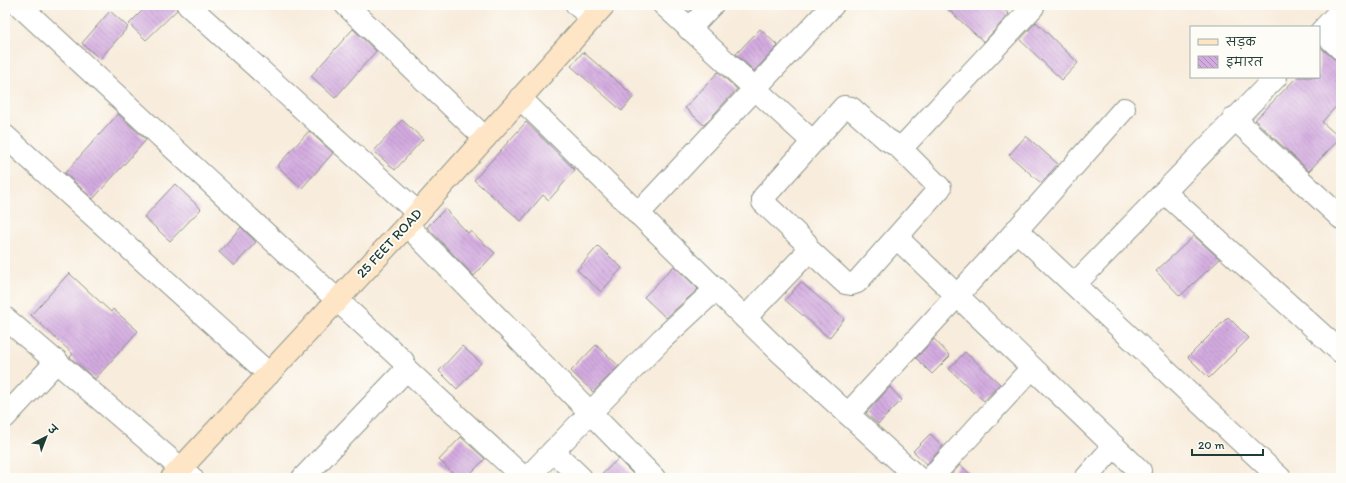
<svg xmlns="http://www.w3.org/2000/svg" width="1346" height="483" viewBox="0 0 1346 483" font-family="Itim,'Playpen Sans Deva',sans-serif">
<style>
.building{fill:url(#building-back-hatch)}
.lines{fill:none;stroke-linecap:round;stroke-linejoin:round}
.street-casing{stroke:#8c9488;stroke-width:24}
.secondary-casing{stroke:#8c9488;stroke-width:24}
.street{stroke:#fff;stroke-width:22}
.secondary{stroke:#fde5c5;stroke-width:22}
.labels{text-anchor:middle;stroke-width:4;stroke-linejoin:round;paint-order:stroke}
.street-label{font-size:14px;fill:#1f3d34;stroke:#fdfcf7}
</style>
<defs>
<pattern id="building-back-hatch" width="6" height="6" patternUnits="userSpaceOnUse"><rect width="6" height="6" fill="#d3aae0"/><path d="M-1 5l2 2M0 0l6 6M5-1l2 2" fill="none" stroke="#ab8cb6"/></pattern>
</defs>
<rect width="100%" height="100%" fill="#fdfcf7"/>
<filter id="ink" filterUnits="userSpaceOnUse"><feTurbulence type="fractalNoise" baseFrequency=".025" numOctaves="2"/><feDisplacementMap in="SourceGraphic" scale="8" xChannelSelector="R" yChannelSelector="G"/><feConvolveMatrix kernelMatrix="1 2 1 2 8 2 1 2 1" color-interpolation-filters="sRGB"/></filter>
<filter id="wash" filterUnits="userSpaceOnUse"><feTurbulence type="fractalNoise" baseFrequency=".012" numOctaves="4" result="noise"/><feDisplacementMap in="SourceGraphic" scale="16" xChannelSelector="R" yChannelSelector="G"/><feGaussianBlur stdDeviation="0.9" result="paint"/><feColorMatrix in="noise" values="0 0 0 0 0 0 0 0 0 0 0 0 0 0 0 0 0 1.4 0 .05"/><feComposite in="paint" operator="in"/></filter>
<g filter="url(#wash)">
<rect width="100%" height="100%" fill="#f8ecdc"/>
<g id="blocks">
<g class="building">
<path d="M 148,5 L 176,5 L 177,10 L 146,40 L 129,24 Z"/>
<path d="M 943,5 L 999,5 L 1009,14 L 984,42 Z"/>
<path d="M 110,11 L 128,27 L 100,59 L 82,43 Z"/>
<path d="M 1036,22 L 1078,63 L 1062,80 L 1020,40 Z"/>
<path d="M 353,29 L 376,51 L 335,98 L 311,76 Z"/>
<path d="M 760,29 L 778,46 L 754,71 L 736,54 Z"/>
<path d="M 1319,46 L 1333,58 L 1341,61 L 1341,101 L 1322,122 L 1340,138 L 1309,171 L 1255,120 L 1297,77 L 1319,77 Z"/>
<path d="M 583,52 L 634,96 L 622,111 L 571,66 Z"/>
<path d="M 718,72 L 737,89 L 704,125 L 685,108 Z"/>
<path d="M 118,114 L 146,140 L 93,199 L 65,173 Z"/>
<path d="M 402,120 L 423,139 L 395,170 L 374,151 Z"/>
<path d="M 526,122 L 575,170 L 549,200 L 543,195 L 521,221 L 474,180 Z"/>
<path d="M 309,131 L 333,153 L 302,188 L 277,166 Z"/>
<path d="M 1026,136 L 1058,164 L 1041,183 L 1009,155 Z"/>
<path d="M 175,184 L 201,209 L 170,241 L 144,217 Z"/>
<path d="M 445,209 L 468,233 L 470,231 L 495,253 L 474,276 L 427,227 Z"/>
<path d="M 241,227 L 256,242 L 234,266 L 219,252 Z"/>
<path d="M 1194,236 L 1220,259 L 1180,296 L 1156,271 Z"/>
<path d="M 598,246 L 622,268 L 601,292 L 577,270 Z"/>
<path d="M 674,266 L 698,289 L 666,318 L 644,297 Z"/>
<path d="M 69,273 L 111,312 L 113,309 L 138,331 L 95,379 L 70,357 L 73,354 L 31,315 Z"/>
<path d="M 801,282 L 844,319 L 829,338 L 785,300 Z"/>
<path d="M 1228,317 L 1249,338 L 1209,378 L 1188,357 Z"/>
<path d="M 934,339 L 950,356 L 932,374 L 916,358 Z"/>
<path d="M 596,345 L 619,366 L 593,392 L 571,371 Z"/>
<path d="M 462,346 L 481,363 L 457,389 L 439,371 Z"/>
<path d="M 965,352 L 1000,384 L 984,401 L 949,369 Z"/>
<path d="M 890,387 L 902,400 L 878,424 L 866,413 Z"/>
<path d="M 930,434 L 943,446 L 927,464 L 913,451 Z"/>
<path d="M 461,437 L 485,459 L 466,478 L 458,478 L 439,460 Z"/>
<path d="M 618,459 L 637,478 L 598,478 Z"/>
<path d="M 960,465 L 975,478 L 948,478 Z"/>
</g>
</g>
</g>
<g filter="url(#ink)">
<use href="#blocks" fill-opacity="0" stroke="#8c9488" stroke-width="1"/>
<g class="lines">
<defs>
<g id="street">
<path d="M 19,5 L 403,361 L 405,368 L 402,374 L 303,478"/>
<path d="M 188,5 L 418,213"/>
<path d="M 346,5 L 485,138"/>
<path d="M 577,5 L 592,18"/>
<path d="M 664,5 L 812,141"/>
<path d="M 689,29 L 712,5"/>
<path d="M 1322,31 L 1341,49"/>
<path d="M 1319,34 L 1341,10"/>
<path d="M 520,98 L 780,352 L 918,478"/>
<path d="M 1234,118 L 1341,218"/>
<path d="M 5,136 L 269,374"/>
<path d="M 1164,192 L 1341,352"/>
<path d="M 638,214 L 833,5"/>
<path d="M 407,225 L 654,478"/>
<path d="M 1016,230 L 1280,478"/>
<path d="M 897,238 L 1140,471"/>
<path d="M 807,248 L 845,283 L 851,284 L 857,282 L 940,188 L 899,147"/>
<path d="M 1075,284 L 1276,77"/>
<path d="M 5,318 L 192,478"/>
<path d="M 745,318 L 805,255 L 806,243 L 763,202 L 763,198 L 844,107 L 851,108 L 886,139 L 899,147 L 907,142 L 1033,7"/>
<path d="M 405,368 L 524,478"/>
<path d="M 848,414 L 999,250 L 1124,109"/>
<path d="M 5,417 L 57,361"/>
<path d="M 553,451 L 581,478"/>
<path d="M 527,478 L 662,339 L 716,289"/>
<path d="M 931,478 L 1032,368"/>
<path d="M 1086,478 L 1114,446"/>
</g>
<path id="secondary" d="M 172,478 L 407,225 L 604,5"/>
</defs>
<use href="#street" class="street-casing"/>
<use href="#secondary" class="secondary-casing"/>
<use href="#street" class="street"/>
<use href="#secondary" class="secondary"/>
</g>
</g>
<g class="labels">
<g class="street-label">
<text transform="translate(389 243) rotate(-47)" y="5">25 FEET ROAD</text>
</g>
</g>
<rect width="1346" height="483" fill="none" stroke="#fdfcf7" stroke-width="20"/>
<rect x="1190" y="26" width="130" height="52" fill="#fdfcf7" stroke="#a4b0a9"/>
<rect x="1198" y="39" width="20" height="6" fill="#fde5c5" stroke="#a4b0a9"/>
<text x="1226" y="46" font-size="12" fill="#1f3d34">सड़क</text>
<rect x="1198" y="56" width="20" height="12" fill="url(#building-back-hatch)" stroke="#a4b0a9"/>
<text x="1226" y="66" font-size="12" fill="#1f3d34">इमारत</text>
<g transform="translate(46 437) rotate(42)" stroke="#fdfcf7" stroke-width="3" paint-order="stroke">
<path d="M0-3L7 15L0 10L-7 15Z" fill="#1f3d34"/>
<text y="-6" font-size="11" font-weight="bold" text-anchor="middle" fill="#1f3d34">उ</text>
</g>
<path d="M1192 449v6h71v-6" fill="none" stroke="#1f3d34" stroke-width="2"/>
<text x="1198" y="449" font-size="12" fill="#1f3d34" stroke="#fdfcf7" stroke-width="3" paint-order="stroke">20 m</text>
</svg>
